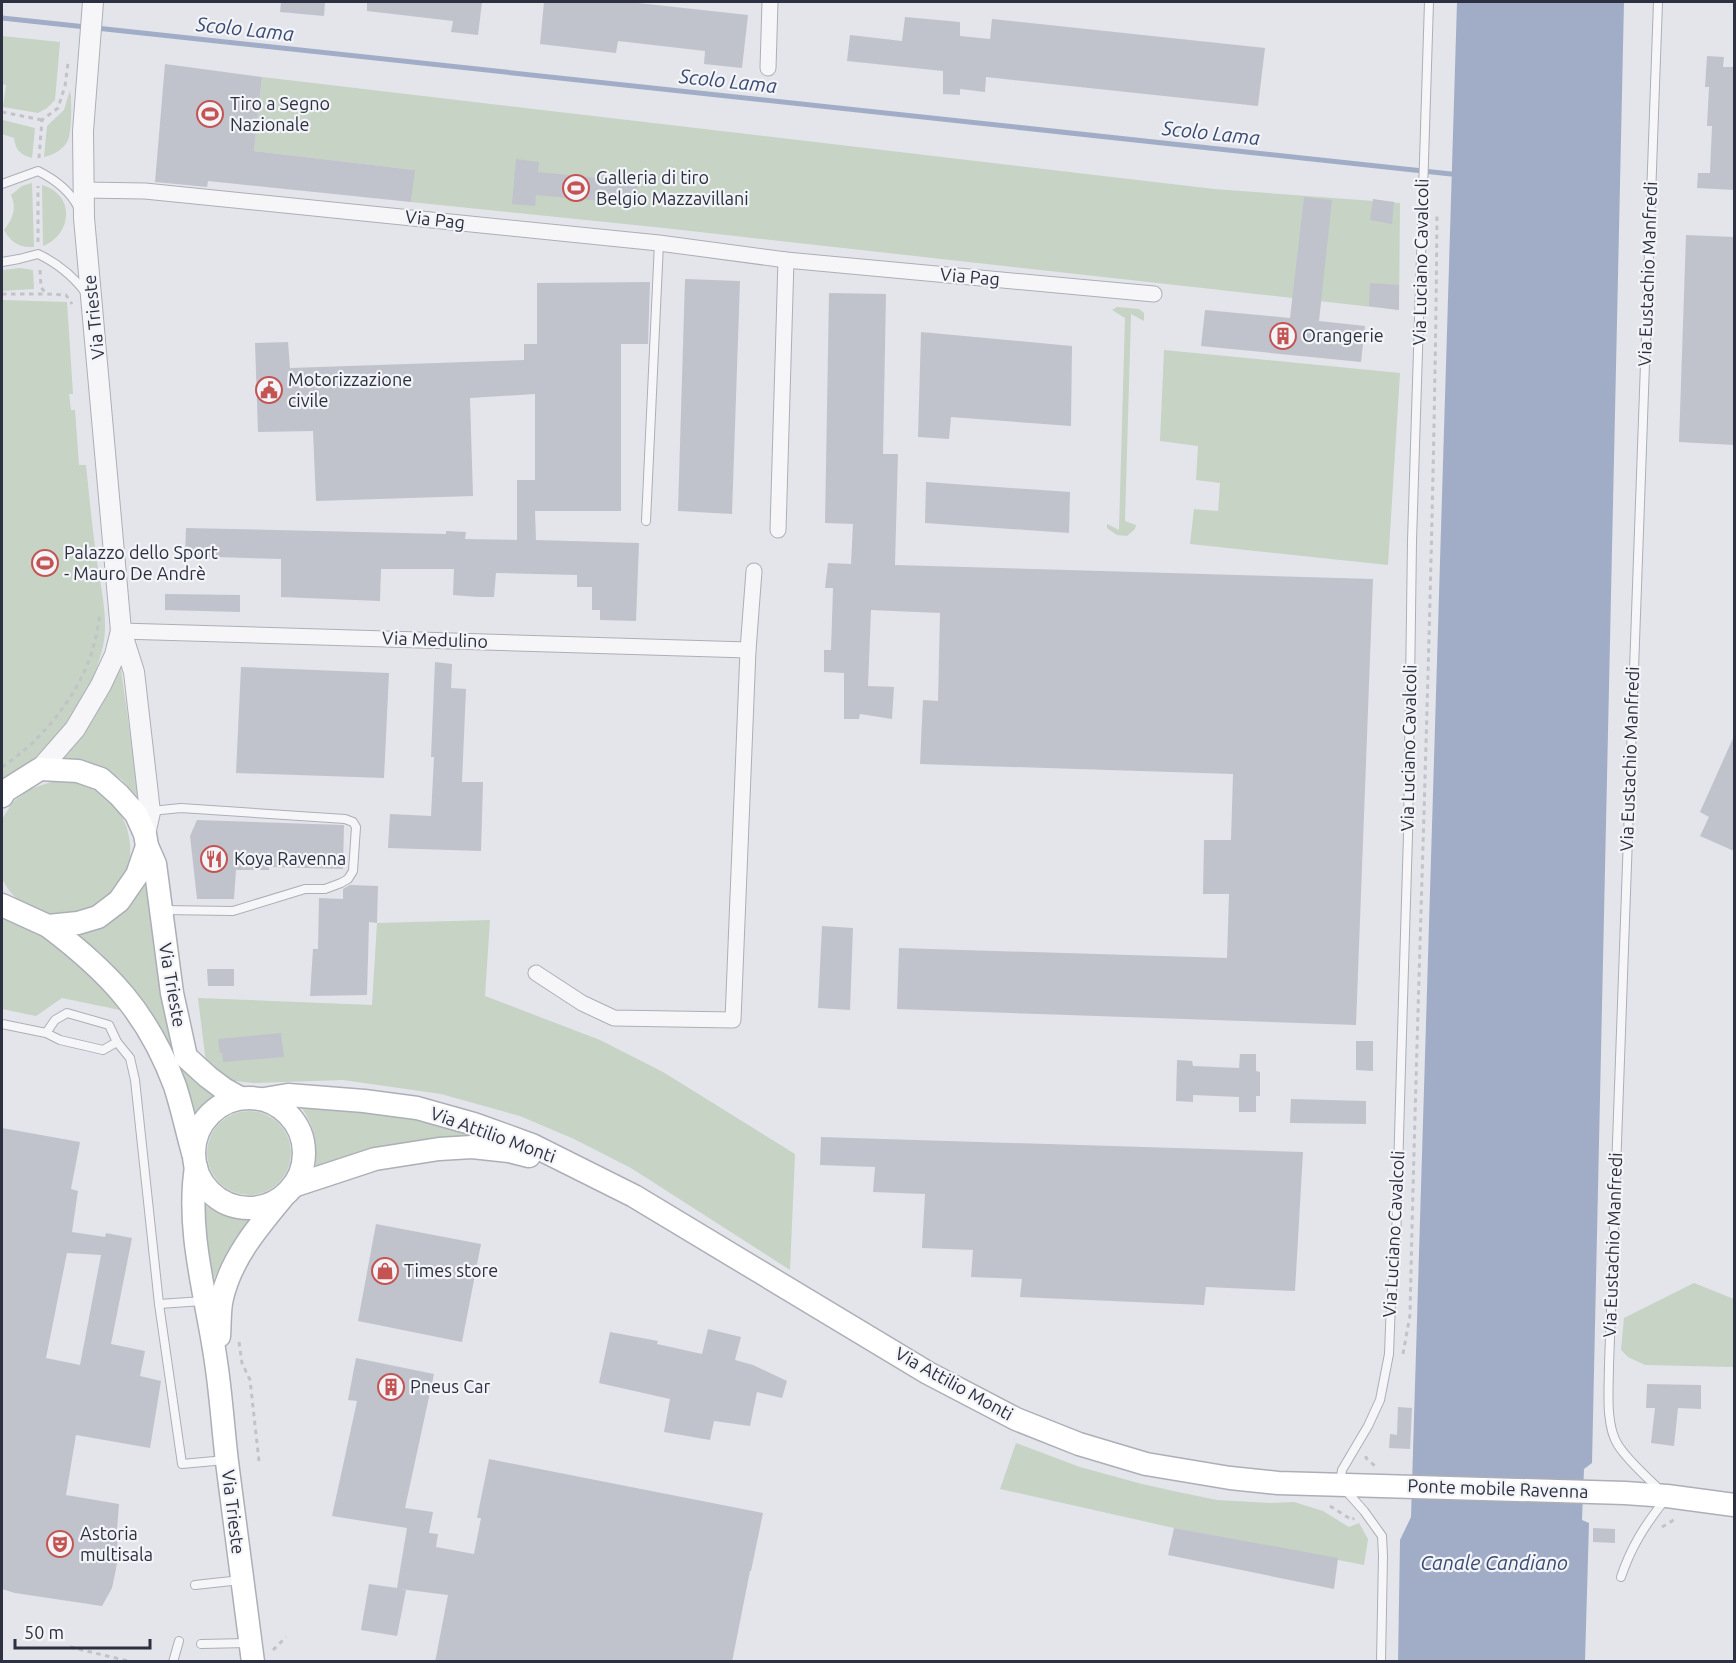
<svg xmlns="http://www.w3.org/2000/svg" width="1736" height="1663" viewBox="0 0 1736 1663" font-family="Ubuntu,sans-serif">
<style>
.green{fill:#c6d3c5}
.water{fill:#a1adc7}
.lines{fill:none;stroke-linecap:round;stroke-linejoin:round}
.stream{stroke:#a1adc7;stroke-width:5}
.building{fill:#c1c3cc;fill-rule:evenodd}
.service-casing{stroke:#acafb7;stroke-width:10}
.minor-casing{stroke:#acafb7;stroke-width:17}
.tertiary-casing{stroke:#acafb7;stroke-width:22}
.secondary-casing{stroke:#acafb7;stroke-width:25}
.path{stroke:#c1c3c9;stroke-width:3;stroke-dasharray:4.5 4.5;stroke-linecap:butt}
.service{stroke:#f6f6f9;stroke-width:8}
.minor{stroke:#f6f6f9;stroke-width:15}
.tertiary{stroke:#f6f6f9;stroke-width:20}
.secondary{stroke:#fff;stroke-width:22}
.labels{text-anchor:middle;stroke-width:4.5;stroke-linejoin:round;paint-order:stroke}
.poi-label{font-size:18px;fill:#2c3041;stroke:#f3f4f7;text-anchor:start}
.street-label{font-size:18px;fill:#2c3041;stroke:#f3f4f7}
.water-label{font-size:20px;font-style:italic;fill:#394972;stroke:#f3f4f7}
</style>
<rect width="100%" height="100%" fill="#e3e5ea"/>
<g class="green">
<path d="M 2,36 L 60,42 L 55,100 L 47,108 L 38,113 L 3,107 L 6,85 L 2,84 Z"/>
<path d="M 262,77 L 1214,189 L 1400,203 L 1399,310 L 664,228 L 411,202 L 414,170 L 254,151 Z"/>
<path d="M 70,90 C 72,101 72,129 68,140 C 64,149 54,155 44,157 L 47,126 L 64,110 Z"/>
<path d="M 3,120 L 35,128 L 32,158 C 19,154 16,150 14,138 L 2,134 Z"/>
<path d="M 32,183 L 34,247 C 19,248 12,243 4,230 C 13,219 17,208 11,195 L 22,186 Z"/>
<path d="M 42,185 C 75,194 73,234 43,246 Z"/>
<path d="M 20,268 L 33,270 L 34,289 L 2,291 L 2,270 Z"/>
<path d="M 2,300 L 67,302 L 73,394 L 69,394 L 71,410 L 75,410 L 79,465 L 86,465 C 89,495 92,525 96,555 C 100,585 109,617 103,646 C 96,678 78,710 57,734 C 41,752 24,771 2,781 Z"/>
<path d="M 1117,307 L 1139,309 L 1144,313 L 1144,321 L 1131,314 L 1125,521 L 1136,525 L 1135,529 L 1127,536 L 1117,535 L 1107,528 L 1107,524 L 1119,530 L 1125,318 L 1112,310 Z"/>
<path d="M 1164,350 L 1400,373 L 1388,565 L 1190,544 L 1194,509 L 1218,511 L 1220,483 L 1196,480 L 1198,446 L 1160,441 Z"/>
<path d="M 120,662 L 139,798 L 121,779 L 98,765 L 63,758 L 85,732 L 103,700 Z"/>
<path d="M 73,781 C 88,786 103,791 113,803 C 137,831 137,877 107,901 C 101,906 92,907 85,910 C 79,912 71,916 64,917 C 40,921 10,899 2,878 L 2,819 L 13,802 L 30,789 L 51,782 Z"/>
<path d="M 146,872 L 165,1008 L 219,1093 L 207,1104 L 195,1124 L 146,1007 L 126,979 L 100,952 L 72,935 L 94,930 L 110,922 Z"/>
<path d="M 2,914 C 37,933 74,952 102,983 C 109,991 114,1001 120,1010 L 62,998 L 36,1016 L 2,1009 Z"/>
<path d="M 490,920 L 485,996 L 600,1040 L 663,1072 L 795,1154 L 790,1270 L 631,1168 L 574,1139 L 520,1116 L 441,1094 L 343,1080 L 254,1083 L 235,1081 L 214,1073 L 206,1063 L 198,998 L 372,1005 L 377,923 Z"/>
<path d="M 297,1102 L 424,1119 L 474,1134 L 473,1141 L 378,1148 L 333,1161 L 316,1168 C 317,1140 315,1124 297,1102 Z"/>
<circle cx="249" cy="1153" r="42"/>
<path d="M 205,1205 C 220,1214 232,1218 249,1220 L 229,1249 L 211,1284 L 200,1207 Z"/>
<path d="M 1694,1283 L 1734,1299 L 1734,1367 L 1645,1365 L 1628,1357 L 1621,1350 L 1624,1318 Z"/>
<path d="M 1016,1443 L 1080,1467 L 1142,1484 L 1178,1492 L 1217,1500 L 1270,1503 L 1294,1502 L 1323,1511 L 1349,1527 L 1359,1523 L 1368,1539 L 1364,1565 L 1174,1528 L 1000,1489 Z"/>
</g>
<path class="water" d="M 1457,2 L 1624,2 L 1592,1463 L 1584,1469 L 1582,1520 L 1589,1523 L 1585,1661 L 1398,1662 L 1400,1540 L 1411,1517 Z"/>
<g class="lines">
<g class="stream">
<path d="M 2,18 L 86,27"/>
<path d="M 96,28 L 1451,174"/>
</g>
</g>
<g class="building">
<path d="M 281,2 L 325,2 L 324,16 L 280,12 Z"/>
<path d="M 367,2 L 482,2 L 478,35 L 451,32 L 453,21 L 367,11 Z"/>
<path d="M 544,2 L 629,2 L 748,15 L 742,68 L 704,64 L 705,51 L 618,41 L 616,53 L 540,44 Z"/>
<path d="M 905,17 L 960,22 L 960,36 L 990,39 L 992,19 L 1265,48 L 1258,106 L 986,77 L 985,92 L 960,89 L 960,95 L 943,94 L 943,71 L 847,61 L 850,35 L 902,41 Z"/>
<path d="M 1707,56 L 1724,57 L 1723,67 L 1734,67 L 1733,109 L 1734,109 L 1734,190 L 1697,188 L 1698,173 L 1710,173 L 1712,126 L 1707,126 L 1709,87 L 1705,87 Z"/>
<path d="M 165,64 L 262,77 L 254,151 L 415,170 L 411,202 L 208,181 L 207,187 L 155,182 Z"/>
<path d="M 516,159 L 539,162 L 538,172 L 638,182 L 636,204 L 536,195 L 535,206 L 512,204 Z"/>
<path d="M 1304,197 L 1332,200 L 1319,321 L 1365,326 L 1361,362 L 1201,346 L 1205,310 L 1290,318 Z"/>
<path d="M 1373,199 L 1394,202 L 1392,224 L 1370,220 Z"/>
<path d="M 1686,235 L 1734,237 L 1734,445 L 1679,442 Z"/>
<path d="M 685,279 L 740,281 L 732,514 L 678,511 Z"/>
<path d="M 650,282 L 648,344 L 621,344 L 621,511 L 535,511 L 536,540 L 639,543 L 636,621 L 600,620 L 600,610 L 592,610 L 592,587 L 577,587 L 577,575 L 496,573 L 494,597 L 478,597 L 453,595 L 454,569 L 381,569 L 380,601 L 281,597 L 281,559 L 185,556 L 186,528 L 446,534 L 446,531 L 466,532 L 465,539 L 517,540 L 517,480 L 535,480 L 535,394 L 470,398 L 473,496 L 316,501 L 313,431 L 258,432 L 255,343 L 288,342 L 290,368 L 524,360 L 524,344 L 537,344 L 537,283 Z"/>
<path d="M 1370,283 L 1399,285 L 1399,310 L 1369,306 Z"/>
<path d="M 829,293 L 886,294 L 883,454 L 898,454 L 895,565 L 1373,579 L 1356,1025 L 897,1009 L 899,948 L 1227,958 L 1229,894 L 1203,894 L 1204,840 L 1231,840 L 1233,774 L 920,764 L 923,700 L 938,701 L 940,613 L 871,610 L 868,686 L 894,687 L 892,719 L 860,714 L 859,719 L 844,719 L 844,673 L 824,672 L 824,650 L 831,650 L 833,588 L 825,588 L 828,563 L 851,564 L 853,524 L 825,523 Z"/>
<path d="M 921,332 L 1072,346 L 1071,426 L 951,417 L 949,439 L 918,437 Z"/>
<path d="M 926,482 L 1070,492 L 1069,533 L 925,523 Z"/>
<path d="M 165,594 L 240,595 L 240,612 L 165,610 Z"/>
<path d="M 435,662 L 452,664 L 451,688 L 466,689 L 462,782 L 483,782 L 481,851 L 388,848 L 390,814 L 431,816 L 434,757 L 431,757 Z"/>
<path d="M 241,667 L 389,673 L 384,778 L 236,773 Z"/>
<path d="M 1734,736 L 1734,851 L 1700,836 L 1709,817 L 1700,812 Z"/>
<path d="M 197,820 L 344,825 L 343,869 L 269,867 L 269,870 L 236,870 L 234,899 L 197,899 L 190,836 Z"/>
<path d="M 350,885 L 378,886 L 377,923 L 369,922 L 367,995 L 310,996 L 313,949 L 318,949 L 319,898 L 343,899 L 343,889 Z"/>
<path d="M 822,926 L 853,928 L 850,1010 L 818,1008 Z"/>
<path d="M 207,969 L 234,969 L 234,986 L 208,986 Z"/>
<path d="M 281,1033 L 284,1057 L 223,1062 L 222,1053 L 220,1053 L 218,1039 Z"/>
<path d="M 1356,1041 L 1373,1041 L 1373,1071 L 1356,1070 Z"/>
<path d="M 1240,1054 L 1256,1054 L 1256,1071 L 1260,1072 L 1260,1096 L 1256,1096 L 1256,1112 L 1239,1112 L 1239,1097 L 1193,1095 L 1193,1102 L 1176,1101 L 1177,1060 L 1192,1061 L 1193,1066 L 1239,1068 Z"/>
<path d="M 1291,1099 L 1366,1101 L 1366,1124 L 1290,1123 Z"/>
<path d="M 2,1128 L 80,1142 L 71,1189 L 78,1191 L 72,1232 L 105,1237 L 106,1233 L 132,1238 L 111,1344 L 145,1351 L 140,1376 L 161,1381 L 150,1448 L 76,1435 L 66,1495 L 119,1504 L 117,1530 L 118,1559 L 112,1588 L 102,1606 L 15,1593 L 2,1589 ZM 67,1253 L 101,1255 L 80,1365 L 46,1358 Z"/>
<path d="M 821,1137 L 1303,1152 L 1295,1291 L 1206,1287 L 1204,1305 L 1020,1297 L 1022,1279 L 971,1277 L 973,1250 L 922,1248 L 925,1194 L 873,1192 L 875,1167 L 820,1165 Z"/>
<path d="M 376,1224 L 481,1244 L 462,1342 L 358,1321 Z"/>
<path d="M 708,1329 L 741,1337 L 735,1360 L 753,1365 L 787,1381 L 782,1398 L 757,1392 L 750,1426 L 714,1421 L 710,1440 L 664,1432 L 670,1399 L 599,1383 L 610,1332 L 658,1341 L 657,1344 L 702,1354 Z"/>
<path d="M 356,1358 L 434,1374 L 405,1508 L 433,1512 L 429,1533 L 438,1534 L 436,1547 L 474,1554 L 481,1518 L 477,1518 L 489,1459 L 763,1513 L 751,1571 L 750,1571 L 732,1662 L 435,1662 L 448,1595 L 400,1589 L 406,1590 L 397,1636 L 361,1630 L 369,1584 L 397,1588 L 407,1528 L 332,1516 L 357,1401 L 348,1400 Z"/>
<path d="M 1647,1384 L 1701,1385 L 1701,1409 L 1678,1408 L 1674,1446 L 1651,1443 L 1655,1408 L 1646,1408 Z"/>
<path d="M 1398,1407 L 1412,1408 L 1410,1449 L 1389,1448 L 1390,1434 L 1397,1435 Z"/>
<path d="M 1174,1528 L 1338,1558 L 1334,1589 L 1168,1555 Z"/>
<path d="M 1593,1528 L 1615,1529 L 1615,1543 L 1593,1542 Z"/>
</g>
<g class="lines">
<defs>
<g id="service">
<path d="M 1658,2 L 1609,1365 C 1609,1388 1605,1425 1618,1445 C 1629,1462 1646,1476 1660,1490"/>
<path d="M 2,184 L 38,171 C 54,179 70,191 78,207"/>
<path d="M 2,262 L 19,259 L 38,254 C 57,263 73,276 86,293"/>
<path d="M 646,521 L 659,243"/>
<path d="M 151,811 L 181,808 L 345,819 L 353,822 L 356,827 L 353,871 L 348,879 L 341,883 L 325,889 L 305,889 L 233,911 L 163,910"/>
<path d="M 2,1024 L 46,1033 L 60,1040 L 103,1050 L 117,1042 L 109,1025 L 67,1013 L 55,1020 L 46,1033"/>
<path d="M 117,1042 L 130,1058 L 135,1080 L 159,1304 L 182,1464 L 225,1460"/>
<path d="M 159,1304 L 203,1301"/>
<path d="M 1621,1577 C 1631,1547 1645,1525 1664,1501"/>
<path d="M 195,1585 L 241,1580"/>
<path d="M 201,1644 L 248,1643"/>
<path d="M 173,1662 L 179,1641"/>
<path d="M 1381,1662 L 1383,1556 L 1382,1536 L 1364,1511 L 1340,1484 L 1342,1470 L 1368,1426 L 1380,1400 L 1389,1354 L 1391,1301 L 1396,1243 L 1401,1066 L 1408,835 L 1412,541 L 1429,2"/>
</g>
<g id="minor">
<path d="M 768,68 L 770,2"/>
<path d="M 84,190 L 145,191 L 659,243 L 786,260 L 1154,294"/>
<path d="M 778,530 L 786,260"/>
<path d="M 121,631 L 748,650"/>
<path d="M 536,973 L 582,1003 L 614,1018 L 733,1020 L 748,650 L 754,571"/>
</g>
<g id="tertiary">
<path d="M 93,2 L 83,131 L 84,218 L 121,631 L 134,672 L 150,812 L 145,834"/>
<path d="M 40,769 L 75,729 L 101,685 L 115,655 L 121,631"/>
</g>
<g id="secondary">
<path d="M 2,796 L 5,791 L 40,769 L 78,771 L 101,779 L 119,795 L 136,814 L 145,834 L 147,846 L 137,875 L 119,901 L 98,917 L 78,923 L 48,926 L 2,905"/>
<path d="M 147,846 L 155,864 L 172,993 L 186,1057 L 208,1077 L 224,1089 L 240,1098"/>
<path d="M 48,926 C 109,972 148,1013 175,1086 C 182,1108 187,1131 193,1153"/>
<circle cx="249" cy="1153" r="55"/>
<path d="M 264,1099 L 288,1095 L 364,1101 L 417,1108 L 474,1124 L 532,1145 L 634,1196 L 928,1373 L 1016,1419 L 1079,1444 L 1146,1464 L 1230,1478 L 1278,1483 L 1625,1493 L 1667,1496 L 1734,1505"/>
<path d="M 196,1167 C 186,1232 207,1298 216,1362 C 221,1395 223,1428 227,1462 C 235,1528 244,1595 253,1662"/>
<path d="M 293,1186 L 375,1159 L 439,1149 L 472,1147 L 509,1151 L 529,1156"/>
<path d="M 219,1336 C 220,1324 219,1310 222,1298 C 231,1259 257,1228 282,1198"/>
</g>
</defs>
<use href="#service" class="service-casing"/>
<use href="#minor" class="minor-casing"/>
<use href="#tertiary" class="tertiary-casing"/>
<use href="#secondary" class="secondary-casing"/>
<g class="path">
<path d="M 2,112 L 42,120"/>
<path d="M 39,158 L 42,120 L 58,108 L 65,86 L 68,63"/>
<path d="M 38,242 L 38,186"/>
<path d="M 40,270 L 41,287 L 46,294 L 66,295 L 72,304"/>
<path d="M 2,294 L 46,294"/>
<path d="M 2,767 C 41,741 75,700 91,655 C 95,642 98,628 100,614"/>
<path d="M 239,1342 L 242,1363 L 250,1380 L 259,1461"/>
<path d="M 1403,1354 L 1410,1315 C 1418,949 1434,582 1437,215"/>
<path d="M 1366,1456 L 1366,1458 L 1375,1466"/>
<path d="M 1330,1506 L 1352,1520 L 1354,1518"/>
<path d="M 1662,1527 L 1677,1518"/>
<path d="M 70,1647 L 132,1662"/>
<path d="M 273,1650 L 286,1637"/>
</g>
<use href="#service" class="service"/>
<use href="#minor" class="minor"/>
<use href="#tertiary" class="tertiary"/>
<use href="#secondary" class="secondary"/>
</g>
<defs>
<symbol id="stadium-ring" viewBox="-11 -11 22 22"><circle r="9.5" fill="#f3f4f7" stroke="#c45453" stroke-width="1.5"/><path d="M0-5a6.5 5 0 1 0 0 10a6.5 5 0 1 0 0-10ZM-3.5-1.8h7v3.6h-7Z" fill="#c45453"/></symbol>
<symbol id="building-ring" viewBox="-11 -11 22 22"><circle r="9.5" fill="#f3f4f7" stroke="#c45453" stroke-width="1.5"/><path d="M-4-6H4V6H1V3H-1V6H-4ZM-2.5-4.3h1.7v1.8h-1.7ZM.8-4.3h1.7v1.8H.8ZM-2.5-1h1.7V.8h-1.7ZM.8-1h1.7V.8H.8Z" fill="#c45453"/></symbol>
<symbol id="civic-ring" viewBox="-11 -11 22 22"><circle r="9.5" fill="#f3f4f7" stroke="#c45453" stroke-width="1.5"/><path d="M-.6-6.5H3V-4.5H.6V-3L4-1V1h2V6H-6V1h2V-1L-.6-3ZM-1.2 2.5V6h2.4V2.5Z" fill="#c45453"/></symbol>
<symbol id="restaurant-ring" viewBox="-11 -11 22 22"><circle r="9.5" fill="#f3f4f7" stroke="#c45453" stroke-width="1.5"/><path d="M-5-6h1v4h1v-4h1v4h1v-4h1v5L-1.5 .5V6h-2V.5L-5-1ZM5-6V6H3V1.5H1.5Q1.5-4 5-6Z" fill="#c45453"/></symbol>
<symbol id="shop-ring" viewBox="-11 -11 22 22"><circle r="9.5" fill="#f3f4f7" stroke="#c45453" stroke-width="1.5"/><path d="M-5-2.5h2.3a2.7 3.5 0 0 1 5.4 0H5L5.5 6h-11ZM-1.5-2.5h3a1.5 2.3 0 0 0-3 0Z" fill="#c45453"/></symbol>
<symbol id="theatre-ring" viewBox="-11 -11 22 22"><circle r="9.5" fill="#f3f4f7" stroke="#c45453" stroke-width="1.5"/><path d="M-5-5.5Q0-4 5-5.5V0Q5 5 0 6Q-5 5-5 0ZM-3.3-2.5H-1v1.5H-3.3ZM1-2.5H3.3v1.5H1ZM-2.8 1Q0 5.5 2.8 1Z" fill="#c45453"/></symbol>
</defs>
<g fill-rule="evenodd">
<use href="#stadium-ring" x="195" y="99" width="30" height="30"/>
<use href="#stadium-ring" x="561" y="173" width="30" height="30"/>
<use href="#building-ring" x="1268" y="321" width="30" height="30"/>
<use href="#civic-ring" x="254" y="375" width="30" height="30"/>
<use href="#stadium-ring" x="30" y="548" width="30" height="30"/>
<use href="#restaurant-ring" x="199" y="844" width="30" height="30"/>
<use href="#shop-ring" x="370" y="1256" width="30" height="30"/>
<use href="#building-ring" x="376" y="1372" width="30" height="30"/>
<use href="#theatre-ring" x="45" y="1529" width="30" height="30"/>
</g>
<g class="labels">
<g class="poi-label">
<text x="230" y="110">Tiro a Segno<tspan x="230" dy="21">Nazionale</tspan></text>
<text x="596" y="184">Galleria di tiro<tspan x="596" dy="21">Belgio Mazzavillani</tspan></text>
<text x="1302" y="342">Orangerie</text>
<text x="288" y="386">Motorizzazione<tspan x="288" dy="21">civile</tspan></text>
<text x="64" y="559">Palazzo dello Sport<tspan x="64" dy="21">- Mauro De Andrè</tspan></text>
<text x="234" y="865">Koya Ravenna</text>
<text x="404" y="1277">Times store</text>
<text x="410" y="1393">Pneus Car</text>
<text x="80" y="1540">Astoria<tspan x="80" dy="21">multisala</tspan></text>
</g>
<g class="street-label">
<text transform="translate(435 220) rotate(6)" y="6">Via Pag</text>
<text transform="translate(1421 262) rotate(-89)" y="6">Via Luciano Cavalcoli</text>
<text transform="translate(1648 274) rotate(-88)" y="6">Via Eustachio Manfredi</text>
<text transform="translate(970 277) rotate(5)" y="6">Via Pag</text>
<text transform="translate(94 317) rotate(-96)" y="6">Via Trieste</text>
<text transform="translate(435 640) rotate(2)" y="6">Via Medulino</text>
<text transform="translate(1409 748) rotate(-89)" y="6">Via Luciano Cavalcoli</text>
<text transform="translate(1630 759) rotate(-88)" y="6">Via Eustachio Manfredi</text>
<text transform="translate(172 985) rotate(80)" y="6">Via Trieste</text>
<text transform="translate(493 1135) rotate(20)" y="6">Via Attilio Monti</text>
<text transform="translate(1394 1234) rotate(-87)" y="6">Via Luciano Cavalcoli</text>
<text transform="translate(1613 1245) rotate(-88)" y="6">Via Eustachio Manfredi</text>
<text transform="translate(954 1384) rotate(29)" y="6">Via Attilio Monti</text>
<text transform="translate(1498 1489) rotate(2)" y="6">Ponte mobile Ravenna</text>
<text transform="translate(233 1512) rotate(83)" y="6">Via Trieste</text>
</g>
<g class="water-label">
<text transform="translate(245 29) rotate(6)" y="7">Scolo Lama</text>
<text transform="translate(728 81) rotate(6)" y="7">Scolo Lama</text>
<text transform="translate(1211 133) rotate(6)" y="7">Scolo Lama</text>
<text x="1494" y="1570">Canale Candiano</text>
</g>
</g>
<rect width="1736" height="1663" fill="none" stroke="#2c3041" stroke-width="6"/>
<path d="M15 1639v9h135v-9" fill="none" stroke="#2c3041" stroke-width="3"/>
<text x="24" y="1639" font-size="18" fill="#2c3041" stroke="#f3f4f7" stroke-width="4.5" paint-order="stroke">50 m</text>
</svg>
